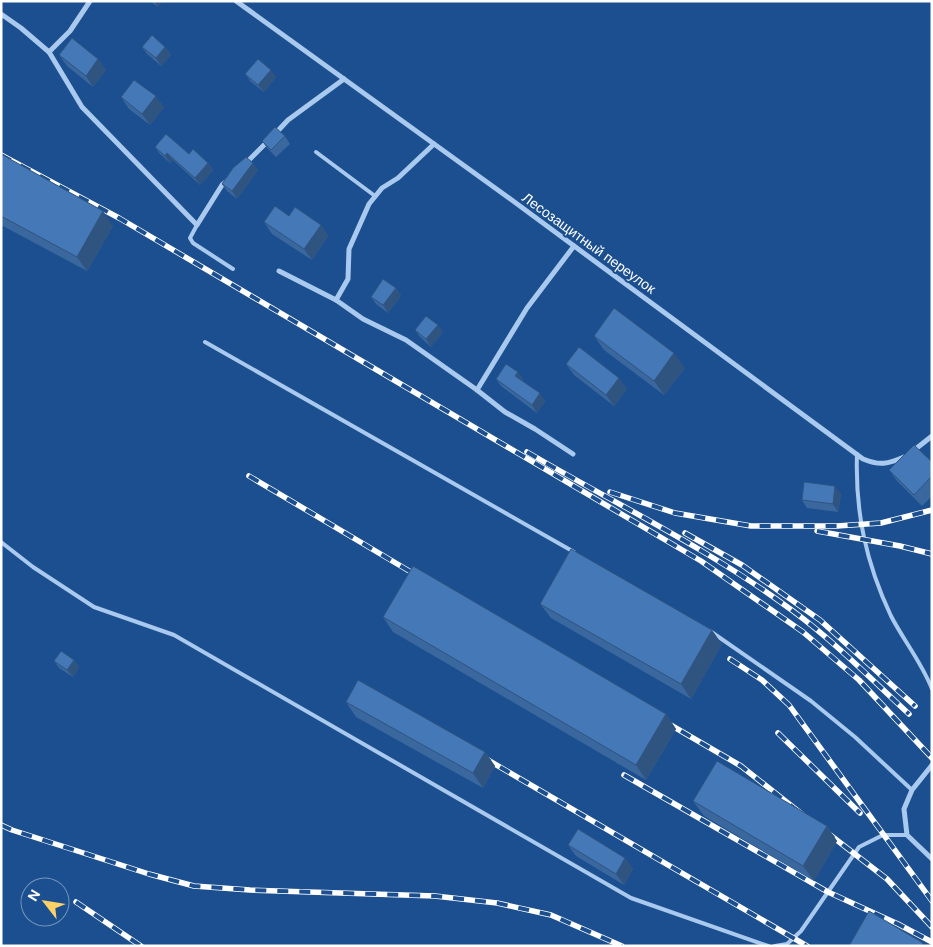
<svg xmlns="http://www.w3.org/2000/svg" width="933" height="947" viewBox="0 0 933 947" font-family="'DM Sans',sans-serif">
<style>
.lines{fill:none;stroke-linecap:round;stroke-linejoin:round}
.service{stroke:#a9c9ee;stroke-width:4}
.minor{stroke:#a9c9ee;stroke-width:5}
.rail-casing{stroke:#fff;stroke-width:5.5}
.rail{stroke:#1b4f8f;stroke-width:4;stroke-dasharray:11;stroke-linecap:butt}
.wall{fill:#3a679d}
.shaded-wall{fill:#305480}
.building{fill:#4478b7;stroke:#305480}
.labels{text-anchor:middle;stroke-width:4;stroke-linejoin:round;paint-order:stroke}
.street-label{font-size:14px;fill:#fff;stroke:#1b4f8f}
</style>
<rect width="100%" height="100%" fill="#1b4f8f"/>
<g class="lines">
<g class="service">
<path d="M 316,152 L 375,196"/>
<path d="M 197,225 L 190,238 L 193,243 L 233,269"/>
<path d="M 205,342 L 574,552"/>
<path d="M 857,454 C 855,512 866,563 891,616 C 904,641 922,663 932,689"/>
<path d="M 1,542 L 33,567 L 94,607 L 174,635 L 631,898 L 768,946"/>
<path d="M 710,631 L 811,701 L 855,737 L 912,790"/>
<path d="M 775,946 L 787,944 L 801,931 L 859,847 L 883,835 L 907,835"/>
</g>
<g class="minor">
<path d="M 236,1 L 509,198 L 863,459 C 880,466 888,464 904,457"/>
<path d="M 1,14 L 21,28 L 49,52 L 82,107 L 197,225 L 222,185 L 227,181"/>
<path d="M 49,52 L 70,31 L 90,1"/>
<path d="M 274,135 L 288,120 L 344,79"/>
<path d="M 246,163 L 268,141"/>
<path d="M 279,271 L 336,300 L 363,319 L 406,340 L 477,390 L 505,412 L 535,429 L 573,454"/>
<path d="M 336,300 L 348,279 L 349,249 L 369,204 L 382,188 L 398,178 L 434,144"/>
<path d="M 477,390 L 527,308 L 574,246"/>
<path d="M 913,451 L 932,436"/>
<path d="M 932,765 L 912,790 L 904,809 L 907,835 L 932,859"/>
</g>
<defs>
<g id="rail">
<path d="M 1,155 L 119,218 L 701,561 L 803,632 L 859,680 L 932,758"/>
<path d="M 527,452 C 616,504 709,549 793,611 C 835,642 871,679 909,714"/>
<path d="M 249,476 L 421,578"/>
<path d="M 610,492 L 675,513 L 751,526 L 837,526 L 881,523 L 932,510"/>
<path d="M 817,531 L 900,546 L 932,554"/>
<path d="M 685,533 L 742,565 L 820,620 L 915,706"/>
<path d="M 730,659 L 762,680 L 789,705 L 932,901"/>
<path d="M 662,720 L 741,766 L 803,815"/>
<path d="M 778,733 L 860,813"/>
<path d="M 481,756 L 807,946"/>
<path d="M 624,775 L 828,892 L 898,924 L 932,942"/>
<path d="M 1,825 L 12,830 L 149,874 L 194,886 L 250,890 L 435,896 L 497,903 L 551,915 L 622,946"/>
<path d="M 825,831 L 887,879 L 932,927"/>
<path d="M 76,902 L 141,946"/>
</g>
</defs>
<use href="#rail" class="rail-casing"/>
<use href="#rail" class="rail"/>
</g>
<g class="wall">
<path d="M 150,1 L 162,1 L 158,7 Z"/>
<path d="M 142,47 L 165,47 L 171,55 L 161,66 L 147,54 Z"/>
<path d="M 59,55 L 98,59 L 106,70 L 93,87 L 67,66 Z"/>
<path d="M 245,74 L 276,77 L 264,92 L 251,82 Z"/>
<path d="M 121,97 L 164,107 L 150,125 L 129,109 Z"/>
<path d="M 285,136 L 290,144 L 276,157 L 267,148 L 262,141 Z"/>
<path d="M 155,147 L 189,154 L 208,163 L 213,170 L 200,185 L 173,160 L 170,163 L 160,154 Z"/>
<path d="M 1,154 L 113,226 L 87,271 L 1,225 Z"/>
<path d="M 258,170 L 237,199 L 227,191 L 222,184 Z"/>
<path d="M 289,216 L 321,225 L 328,236 L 312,260 L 272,234 L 264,222 Z"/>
<path d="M 396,288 L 401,296 L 388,313 L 376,304 L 371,297 Z"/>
<path d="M 415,330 L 443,332 L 431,347 L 420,337 Z"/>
<path d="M 594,336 L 685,368 L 664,395 L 604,350 Z"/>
<path d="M 566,364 L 627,389 L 614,406 L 574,375 Z"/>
<path d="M 518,372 L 523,380 L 522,381 L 545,401 L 537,413 L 501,386 L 496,379 Z"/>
<path d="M 932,462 L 932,496 L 922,506 L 897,481 L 889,470 Z"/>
<path d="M 841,494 L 838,512 L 807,508 L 802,500 Z"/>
<path d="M 540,604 L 722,644 L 691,699 L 551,618 Z"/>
<path d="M 383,617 L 666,714 L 676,729 L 646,780 L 393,632 Z"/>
<path d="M 74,660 L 79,667 L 73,677 L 59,668 L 54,661 Z"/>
<path d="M 346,702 L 485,752 L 495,766 L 483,788 L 356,717 Z"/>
<path d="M 693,801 L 827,826 L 837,841 L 814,881 L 704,816 Z"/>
<path d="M 568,845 L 625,858 L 633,869 L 624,885 L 576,856 Z"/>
</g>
<g class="shaded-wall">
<path d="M 154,1 L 162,1 L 158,7 Z"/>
<path d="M 165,47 L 171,55 L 161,66 L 156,58 Z"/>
<path d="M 98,59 L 106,70 L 93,87 L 86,76 Z"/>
<path d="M 271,70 L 276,77 L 264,92 L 258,85 Z"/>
<path d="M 156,96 L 164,107 L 150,125 L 142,114 Z"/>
<path d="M 167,153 L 173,160 L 170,163 L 165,156 Z"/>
<path d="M 208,163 L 213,170 L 200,185 L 195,178 Z"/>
<path d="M 253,163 L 258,170 L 237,199 L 232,191 Z"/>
<path d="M 103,211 L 113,226 L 87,271 L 77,257 Z"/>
<path d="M 321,225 L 328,236 L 312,260 L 304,249 Z"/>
<path d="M 396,288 L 401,296 L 388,313 L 383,305 Z"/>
<path d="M 438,325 L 443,332 L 431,347 L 426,339 Z"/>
<path d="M 674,353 L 685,368 L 664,395 L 654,381 Z"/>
<path d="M 518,372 L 523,380 L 520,384 L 515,376 Z"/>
<path d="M 619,378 L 627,389 L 614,406 L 606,395 Z"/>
<path d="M 540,393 L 545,401 L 537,413 L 532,405 Z"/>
<path d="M 835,486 L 841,494 L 838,512 L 833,504 Z"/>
<path d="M 712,630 L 722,644 L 691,699 L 681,684 Z"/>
<path d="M 74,660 L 79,667 L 73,677 L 67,670 Z"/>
<path d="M 666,714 L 676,729 L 646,780 L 636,765 Z"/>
<path d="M 485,752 L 495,766 L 483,788 L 473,773 Z"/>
<path d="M 827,826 L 837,841 L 814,881 L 803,866 Z"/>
<path d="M 625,858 L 633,869 L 624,885 L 616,874 Z"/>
</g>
<g class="building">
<path d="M 152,35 L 165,47 L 156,58 L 142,47 Z"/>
<path d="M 72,38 L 98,59 L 86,76 L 59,55 Z"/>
<path d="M 258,59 L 271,70 L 258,85 L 245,74 Z"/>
<path d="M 134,80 L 156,96 L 142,114 L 121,97 Z"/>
<path d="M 275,127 L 285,136 L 271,150 L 262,141 Z"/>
<path d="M 166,134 L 189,154 L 193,149 L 208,163 L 195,178 L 167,153 L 165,156 L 155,147 Z"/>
<path d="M 1,154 L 103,211 L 77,257 L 1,216 Z"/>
<path d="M 246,157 L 253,163 L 232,191 L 222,184 L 233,168 Z"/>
<path d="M 275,206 L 289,216 L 295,207 L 321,225 L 304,249 L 264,222 Z"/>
<path d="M 383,279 L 396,288 L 383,305 L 371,297 Z"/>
<path d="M 614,308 L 674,353 L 654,381 L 594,336 Z"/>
<path d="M 426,316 L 438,325 L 426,339 L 415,330 Z"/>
<path d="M 579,347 L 619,378 L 606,395 L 566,364 Z"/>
<path d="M 506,364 L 518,372 L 515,376 L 540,393 L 532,405 L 496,379 Z"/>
<path d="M 914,445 L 932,462 L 932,476 L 914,495 L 889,470 Z"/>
<path d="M 804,482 L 835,486 L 833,504 L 802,500 Z"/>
<path d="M 571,549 L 712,630 L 681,684 L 540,604 Z"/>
<path d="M 413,566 L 666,714 L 636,765 L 383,617 Z"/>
<path d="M 61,651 L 74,660 L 67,670 L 54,661 Z"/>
<path d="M 358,680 L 485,752 L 473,773 L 346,702 Z"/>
<path d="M 717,761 L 827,826 L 803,866 L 693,801 Z"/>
<path d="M 578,829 L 625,858 L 616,874 L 568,845 Z"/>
<path d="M 869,911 L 923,943 L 921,946 L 849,946 Z"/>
</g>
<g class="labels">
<g class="street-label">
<text transform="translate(589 243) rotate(36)" y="5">Лесозащитный переулок</text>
</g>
</g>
<rect width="933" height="947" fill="none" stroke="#ffffff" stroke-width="5"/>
<g transform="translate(45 902) rotate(301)"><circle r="24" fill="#1b4f8f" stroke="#7695bc"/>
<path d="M0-4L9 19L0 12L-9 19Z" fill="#ffd166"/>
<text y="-8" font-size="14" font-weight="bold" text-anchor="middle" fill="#ffffff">N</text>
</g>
</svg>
